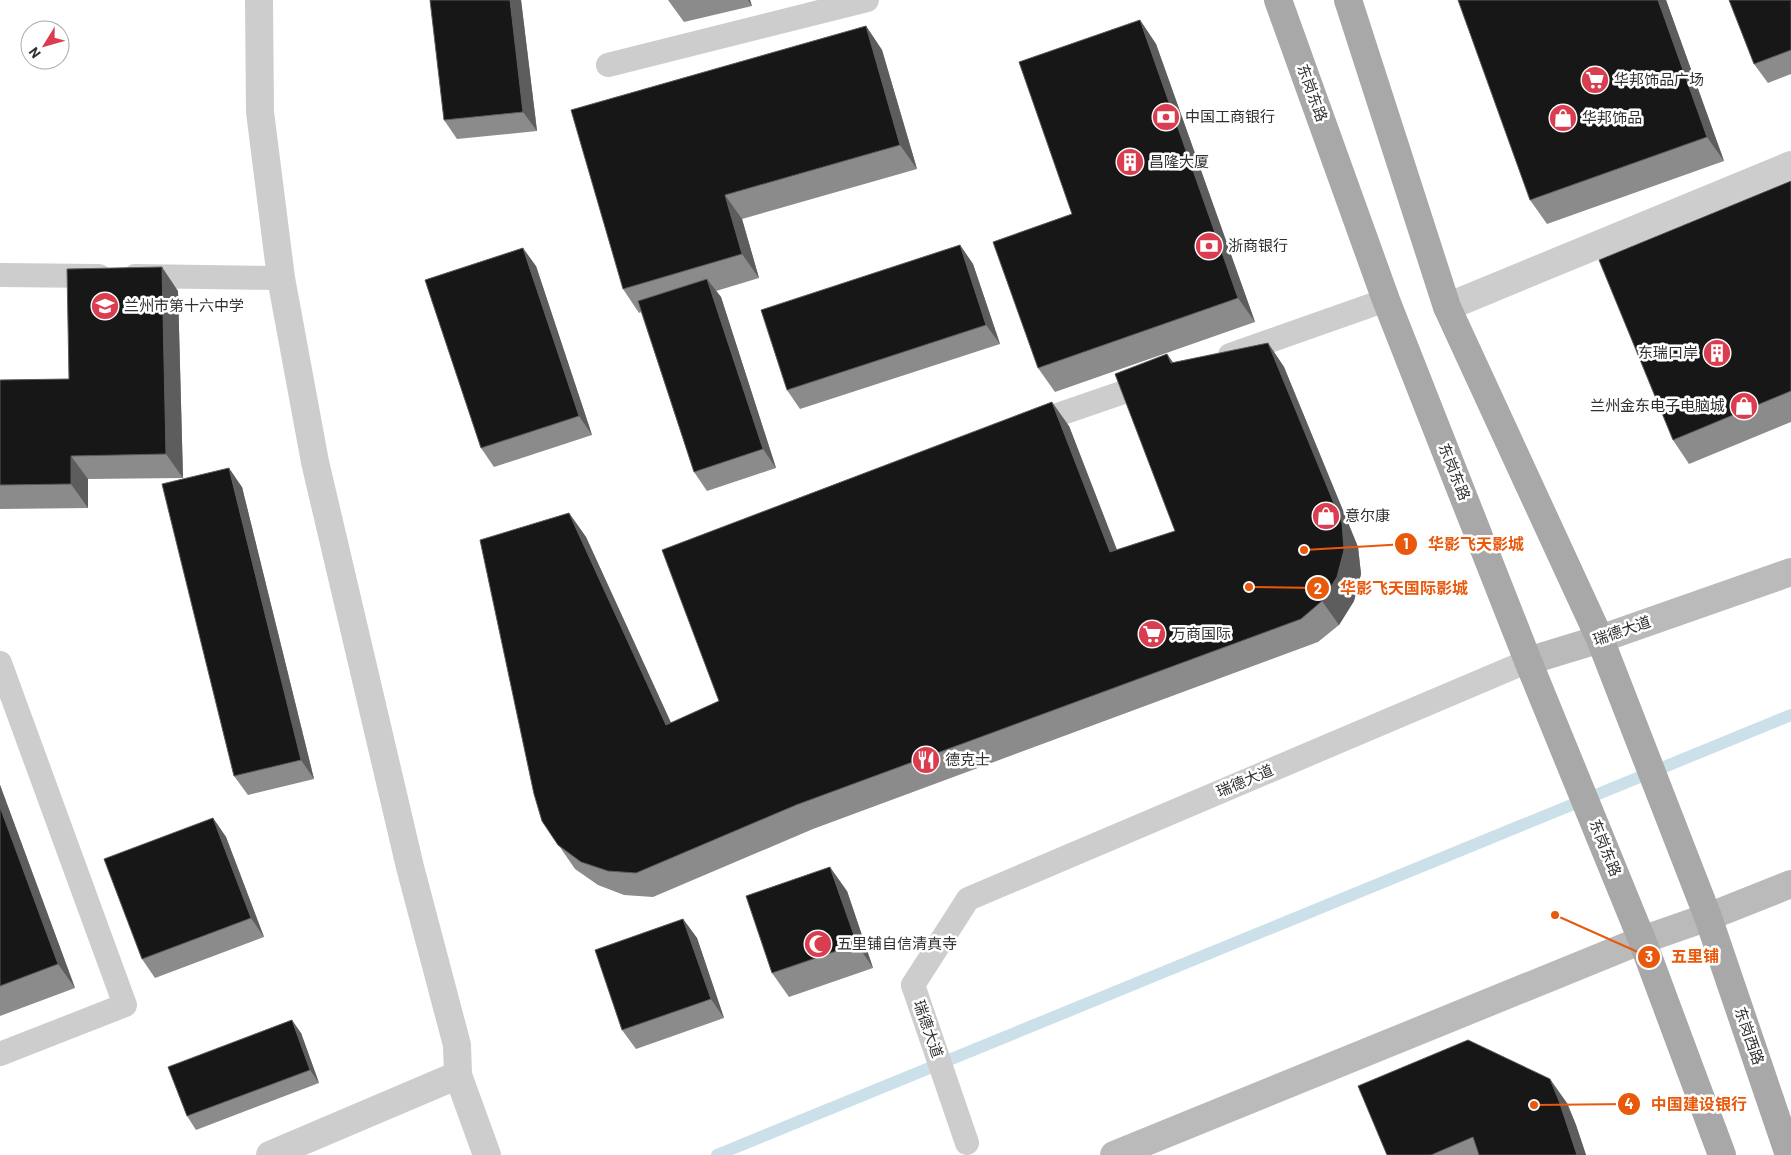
<svg xmlns="http://www.w3.org/2000/svg" width="1791" height="1155" viewBox="0 0 1791 1155" font-family="Barlow,'Noto Sans SC',sans-serif">
<style>
.lines{fill:none;stroke-linecap:round;stroke-linejoin:round}
.stream{stroke:#cce0ea;stroke-width:12}
.lane{stroke:#cdcdcd;stroke-width:24}
.street{stroke:#cdcdcd;stroke-width:28}
.secondary{stroke:#bababa;stroke-width:28}
.primary{stroke:#a8a8a8;stroke-width:28}
.lane-bridge{stroke:#cdcdcd;stroke-width:24}
.wall{fill:#8b8b8b}
.shaded-wall{fill:#5d5d5d}
.building{fill:#171717;stroke:#5d5d5d}
.labels{text-anchor:middle;stroke-width:5;stroke-linejoin:round;paint-order:stroke}
.poi-label{font-size:15px;fill:#303030;stroke:#fff;text-anchor:start}
.street-label{font-size:15px;fill:#303030;stroke:#fff}
.leader{fill:none;stroke:#e8590c;stroke-width:2}
.callout-dot{fill:#e8590c;stroke:#fff;stroke-width:2}
.mark-label{font-size:15px;text-anchor:middle;font-weight:bold;fill:#fff}
.callout-label{font-size:16px;text-anchor:middle;font-weight:bold;fill:#e8590c;stroke:#fff;stroke-width:5;stroke-linejoin:round;paint-order:stroke}
</style>
<rect width="100%" height="100%" fill="#fff"/>
<g class="lines">
<path class="stream" d="M 717,1155 L 1791,715"/>
<g class="lane">
<path d="M 608,65 L 867,0"/>
<path d="M 0,275 L 99,276"/>
<path d="M 135,276 L 281,278"/>
<path d="M 1230,355 L 1386,300"/>
<path d="M 1031,424 L 1153,382"/>
<path d="M 0,663 L 125,1005 L 0,1054"/>
<path d="M 913,985 L 968,899 L 1528,661"/>
</g>
<g class="street">
<path d="M 259,0 L 260,112 L 281,278 L 315,462 L 410,867 L 457,1045 L 458,1075 L 487,1155"/>
<path d="M 1447,307 L 1791,165"/>
<path d="M 270,1155 L 458,1075"/>
</g>
<g class="secondary">
<path d="M 1528,661 L 1600,639 L 1791,572"/>
<path d="M 1114,1155 L 1642,940 L 1708,917 L 1791,884"/>
</g>
<g class="primary">
<path d="M 1278,0 L 1386,300 L 1528,661 L 1642,940 L 1722,1155"/>
<path d="M 1348,0 L 1447,307 L 1600,639 L 1708,917 L 1789,1155"/>
</g>
<path class="lane-bridge" d="M 913,985 L 967,1143"/>
</g>
<g class="wall">
<path d="M 521,0 L 537,131 L 457,139 L 444,120 Z"/>
<path d="M 668,0 L 750,0 L 752,6 L 684,22 Z"/>
<path d="M 1666,0 L 1724,161 L 1547,224 L 1530,200 Z"/>
<path d="M 1791,0 L 1791,74 L 1768,83 L 1754,64 Z"/>
<path d="M 1140,20 L 1156,44 L 1255,322 L 1055,392 L 1038,368 L 1072,214 Z"/>
<path d="M 866,26 L 882,50 L 917,169 L 742,219 L 759,278 L 716,291 L 721,297 L 776,468 L 707,491 L 694,472 L 641,312 L 639,313 L 623,289 Z"/>
<path d="M 1791,181 L 1791,422 L 1689,464 L 1673,440 Z"/>
<path d="M 960,245 L 973,264 L 1000,344 L 800,409 L 787,390 Z"/>
<path d="M 536,266 L 592,435 L 494,467 L 481,448 Z"/>
<path d="M 178,291 L 183,478 L 88,479 L 88,508 L 0,509 L 0,380 L 69,379 Z"/>
<path d="M 1268,343 L 1284,367 L 1358,547 L 1361,574 L 1354,601 L 1339,625 L 1318,642 L 813,829 L 653,897 L 624,895 L 598,885 L 575,869 L 542,821 L 569,513 L 586,537 L 671,723 L 719,701 L 1069,426 L 1117,550 L 1175,531 L 1167,354 L 1173,363 Z"/>
<path d="M 242,487 L 314,779 L 248,795 L 234,776 Z"/>
<path d="M 0,785 L 75,988 L 0,1016 Z"/>
<path d="M 213,818 L 226,837 L 264,937 L 155,978 L 142,959 Z"/>
<path d="M 847,891 L 873,968 L 789,997 L 772,973 Z"/>
<path d="M 683,919 L 697,938 L 724,1018 L 636,1049 L 622,1030 Z"/>
<path d="M 301,1033 L 319,1083 L 196,1130 L 187,1116 Z"/>
<path d="M 1567,1103 L 1576,1125 L 1586,1155 L 1387,1155 Z"/>
</g>
<g class="shaded-wall">
<path d="M 510,0 L 521,0 L 537,131 L 523,112 Z"/>
<path d="M 748,0 L 750,0 L 752,6 Z"/>
<path d="M 1658,0 L 1666,0 L 1724,161 L 1707,137 Z"/>
<path d="M 1140,20 L 1156,44 L 1255,322 L 1238,298 Z"/>
<path d="M 866,26 L 882,50 L 917,169 L 900,145 Z"/>
<path d="M 725,195 L 742,219 L 759,278 L 742,254 Z"/>
<path d="M 960,245 L 973,264 L 1000,344 L 986,325 Z"/>
<path d="M 523,248 L 536,266 L 592,435 L 579,416 Z"/>
<path d="M 162,267 L 178,291 L 183,478 L 166,454 Z"/>
<path d="M 707,279 L 721,297 L 776,468 L 763,449 Z"/>
<path d="M 1268,343 L 1284,367 L 1358,547 L 1361,574 L 1354,601 L 1339,625 L 1322,601 Z"/>
<path d="M 1167,354 L 1184,378 L 1171,363 Z"/>
<path d="M 1052,402 L 1069,426 L 1127,576 L 1110,552 Z"/>
<path d="M 71,456 L 88,479 L 88,508 L 71,484 Z"/>
<path d="M 229,468 L 242,487 L 314,779 L 301,760 Z"/>
<path d="M 569,513 L 586,537 L 683,749 L 666,725 Z"/>
<path d="M 0,785 L 75,988 L 58,964 L 0,807 Z"/>
<path d="M 213,818 L 226,837 L 264,937 L 251,918 Z"/>
<path d="M 830,867 L 847,891 L 873,968 L 857,944 Z"/>
<path d="M 683,919 L 697,938 L 724,1018 L 711,999 Z"/>
<path d="M 292,1020 L 301,1033 L 319,1083 L 310,1070 Z"/>
<path d="M 1550,1079 L 1567,1103 L 1576,1125 L 1586,1155 L 1577,1155 Z"/>
</g>
<g class="building">
<path d="M 430,0 L 510,0 L 523,112 L 444,120 Z"/>
<path d="M 1458,0 L 1658,0 L 1707,137 L 1530,200 Z"/>
<path d="M 1729,0 L 1791,0 L 1791,50 L 1754,64 Z"/>
<path d="M 1140,20 L 1238,298 L 1038,368 L 993,242 L 1072,214 L 1019,62 Z"/>
<path d="M 866,26 L 900,145 L 725,195 L 742,254 L 623,289 L 571,110 Z"/>
<path d="M 1791,181 L 1791,391 L 1673,440 L 1599,260 Z"/>
<path d="M 960,245 L 986,325 L 787,390 L 761,310 Z"/>
<path d="M 523,248 L 579,416 L 481,448 L 425,280 Z"/>
<path d="M 162,267 L 166,454 L 71,456 L 71,484 L 0,485 L 0,380 L 69,379 L 67,269 Z"/>
<path d="M 707,279 L 763,449 L 694,472 L 638,301 Z"/>
<path d="M 1268,343 L 1342,523 L 1344,550 L 1337,577 L 1322,601 L 1301,619 L 796,805 L 636,873 L 608,871 L 581,862 L 558,845 L 542,821 L 534,794 L 480,540 L 569,513 L 666,725 L 719,701 L 662,550 L 1052,402 L 1110,552 L 1175,531 L 1115,374 L 1167,354 L 1171,363 Z"/>
<path d="M 229,468 L 301,760 L 234,776 L 162,484 Z"/>
<path d="M 0,807 L 58,964 L 0,986 Z"/>
<path d="M 213,818 L 251,918 L 142,959 L 104,859 Z"/>
<path d="M 830,867 L 857,944 L 772,973 L 746,896 Z"/>
<path d="M 683,919 L 711,999 L 622,1030 L 595,950 Z"/>
<path d="M 292,1020 L 310,1070 L 187,1116 L 168,1067 Z"/>
<path d="M 1468,1040 L 1550,1079 L 1559,1101 L 1577,1155 L 1479,1155 L 1473,1137 L 1431,1155 L 1387,1155 L 1358,1086 Z"/>
</g>
<defs>
<symbol id="supermarket-disc" viewBox="-11 -11 22 22"><circle r="9.5" fill="#db3d50" stroke="#fff"/><path d="M-6-5.5h2.5l.6 2H6L4.5 2H-2.5L-4.4-4H-6ZM-1.5 3.2a1.3 1.3 0 1 0 .1 0ZM3 3.2a1.3 1.3 0 1 0 .1 0Z" fill="#fff"/></symbol>
<symbol id="bank-disc" viewBox="-11 -11 22 22"><circle r="9.5" fill="#db3d50" stroke="#fff"/><path d="M-6-4H6V4H-6ZM0-2.3a2.3 2.3 0 1 0 0 4.6a2.3 2.3 0 1 0 0-4.6Z" fill="#fff"/></symbol>
<symbol id="shop-disc" viewBox="-11 -11 22 22"><circle r="9.5" fill="#db3d50" stroke="#fff"/><path d="M-5-2.5h2.3a2.7 3.5 0 0 1 5.4 0H5L5.5 6h-11ZM-1.5-2.5h3a1.5 2.3 0 0 0-3 0Z" fill="#fff"/></symbol>
<symbol id="building-disc" viewBox="-11 -11 22 22"><circle r="9.5" fill="#db3d50" stroke="#fff"/><path d="M-4-6H4V6H1V3H-1V6H-4ZM-2.5-4.3h1.7v1.8h-1.7ZM.8-4.3h1.7v1.8H.8ZM-2.5-1h1.7V.8h-1.7ZM.8-1h1.7V.8H.8Z" fill="#fff"/></symbol>
<symbol id="school-disc" viewBox="-11 -11 22 22"><circle r="9.5" fill="#db3d50" stroke="#fff"/><path d="M0-5L7-2L0 1L-7-2ZM-4 1L0 2.5L4 1V4Q0 6-4 4Z" fill="#fff"/></symbol>
<symbol id="restaurant-disc" viewBox="-11 -11 22 22"><circle r="9.5" fill="#db3d50" stroke="#fff"/><path d="M-5-6h1v4h1v-4h1v4h1v-4h1v5L-1.5 .5V6h-2V.5L-5-1ZM5-6V6H3V1.5H1.5Q1.5-4 5-6Z" fill="#fff"/></symbol>
<symbol id="mosque-disc" viewBox="-11 -11 22 22"><circle r="9.5" fill="#db3d50" stroke="#fff"/><path d="M3.5-4.9A6 6 0 1 0 3.5 4.9A5 5 0 1 1 3.5-4.9Z" fill="#fff"/></symbol>
</defs>
<g fill-rule="evenodd">
<use href="#supermarket-disc" x="1579" y="64" width="32" height="32"/>
<use href="#bank-disc" x="1150" y="101" width="32" height="32"/>
<use href="#shop-disc" x="1547" y="102" width="32" height="32"/>
<use href="#building-disc" x="1114" y="146" width="32" height="32"/>
<use href="#bank-disc" x="1193" y="230" width="32" height="32"/>
<use href="#school-disc" x="89" y="290" width="32" height="32"/>
<use href="#building-disc" x="1701" y="337" width="32" height="32"/>
<use href="#shop-disc" x="1728" y="390" width="32" height="32"/>
<use href="#shop-disc" x="1310" y="500" width="32" height="32"/>
<use href="#supermarket-disc" x="1136" y="618" width="32" height="32"/>
<use href="#restaurant-disc" x="910" y="744" width="32" height="32"/>
<use href="#mosque-disc" x="802" y="928" width="32" height="32"/>
</g>
<g class="labels">
<g class="poi-label">
<text x="1614" y="85">华邦饰品广场</text>
<text x="1185" y="122">中国工商银行</text>
<text x="1582" y="123">华邦饰品</text>
<text x="1149" y="167">昌隆大厦</text>
<text x="1228" y="251">浙商银行</text>
<text x="124" y="311">兰州市第十六中学</text>
<text x="1698" y="358" text-anchor="end">东瑞口岸</text>
<text x="1725" y="411" text-anchor="end">兰州金东电子电脑城</text>
<text x="1345" y="521">意尔康</text>
<text x="1171" y="639">万商国际</text>
<text x="945" y="765">德克士</text>
<text x="837" y="949">五里铺自信清真寺</text>
</g>
<g class="street-label">
<text transform="translate(1312 93) rotate(70)" y="5">东岗东路</text>
<text transform="translate(1454 472) rotate(68)" y="5">东岗东路</text>
<text transform="translate(1622 631) rotate(-19)" y="5">瑞德大道</text>
<text transform="translate(1245 781) rotate(-23)" y="5">瑞德大道</text>
<text transform="translate(1605 848) rotate(68)" y="5">东岗东路</text>
<text transform="translate(928 1029) rotate(71)" y="5">瑞德大道</text>
<text transform="translate(1749 1036) rotate(71)" y="5">东岗西路</text>
</g>
</g>
<path class="leader" d="M1304 550L1406 544M1249 587L1318 588M1555 915L1649 957M1534 1105L1629 1104"/>
<g class="callout-dot">
<circle cx="1304" cy="550" r="5"/>
<circle cx="1249" cy="587" r="5"/>
<circle cx="1555" cy="915" r="5"/>
<circle cx="1534" cy="1105" r="5"/>
<circle cx="1406" cy="544" r="12"/>
<circle cx="1318" cy="588" r="12"/>
<circle cx="1649" cy="957" r="12"/>
<circle cx="1629" cy="1104" r="12"/>
</g>
<g class="mark-label">
<text x="1406" y="549">1</text>
<text x="1318" y="594">2</text>
<text x="1649" y="962">3</text>
<text x="1629" y="1109">4</text>
</g>
<g class="callout-label">
<text x="1476" y="550">华影飞天影城</text>
<text x="1404" y="594">华影飞天国际影城</text>
<text x="1695" y="962">五里铺</text>
<text x="1699" y="1110">中国建设银行</text>
</g>
<g transform="translate(45 45) rotate(233)"><circle r="24" fill="#ffffff" stroke="#acacac"/>
<path d="M0-4L9 19L0 12L-9 19Z" fill="#db3d50"/>
<text y="-8" font-size="14" font-weight="bold" text-anchor="middle" fill="#303030">N</text>
</g>
</svg>
